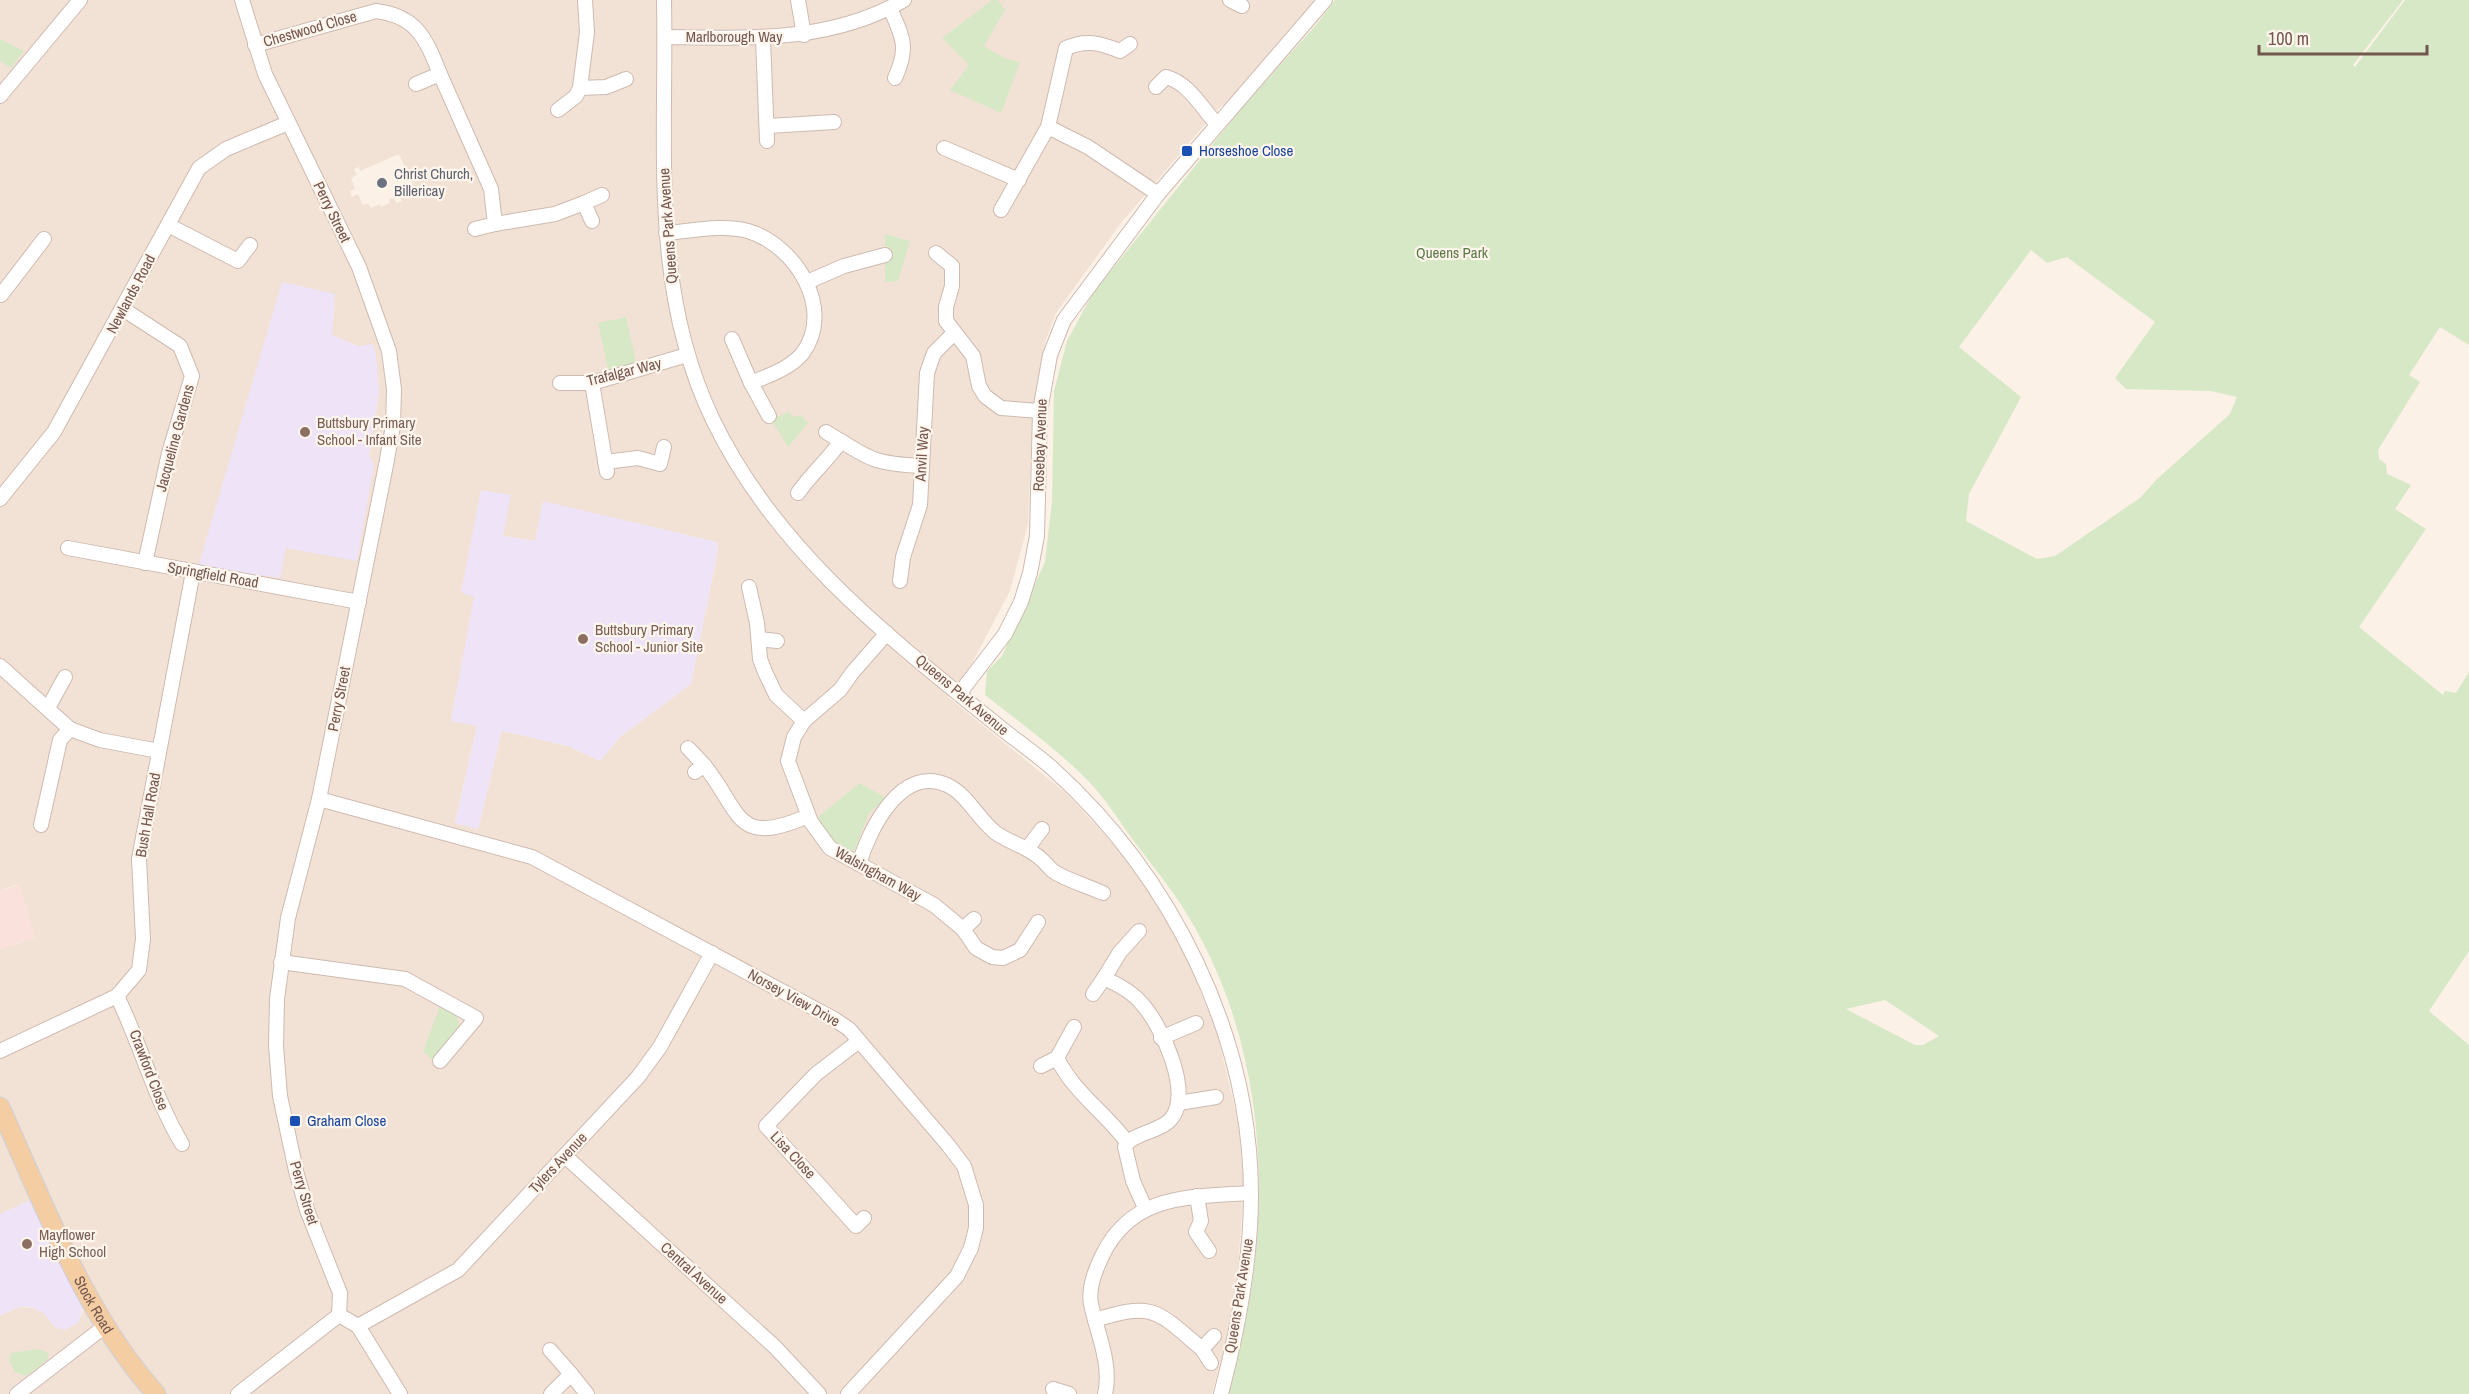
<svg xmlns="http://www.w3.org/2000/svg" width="2469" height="1394" viewBox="0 0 2469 1394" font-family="'Archivo Narrow',sans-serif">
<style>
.residential{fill:#f2e2d5;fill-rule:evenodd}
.commercial{fill:#fae1db}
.education{fill:#eee3f7}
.green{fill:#d7e8c6;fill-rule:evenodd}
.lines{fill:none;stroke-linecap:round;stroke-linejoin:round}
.minor-casing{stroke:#cebab0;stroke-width:16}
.major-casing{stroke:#d8d0cd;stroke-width:21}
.minor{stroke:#fff;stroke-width:14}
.major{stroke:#f5cda3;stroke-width:18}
.transit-dot{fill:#1a4fb4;stroke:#fef5ed;stroke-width:2}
.worship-dot{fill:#6b7280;stroke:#fef5ed;stroke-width:2}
.education-dot{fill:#8d6e63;stroke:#fef5ed;stroke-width:2}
.labels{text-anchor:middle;stroke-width:4.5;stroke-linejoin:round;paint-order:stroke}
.street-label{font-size:15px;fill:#73564d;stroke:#fef5ed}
.transit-label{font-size:15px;fill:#164399;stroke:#fef5ed;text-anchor:start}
.worship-label{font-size:15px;fill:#5b616d;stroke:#fef5ed;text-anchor:start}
.park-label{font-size:15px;fill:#5a7845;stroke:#fef5ed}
.education-label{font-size:15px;fill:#785e54;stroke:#fef5ed;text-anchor:start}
</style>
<rect width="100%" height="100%" fill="#fbf1e6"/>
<path class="residential" d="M 0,0 L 1315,0 L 1251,83 L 1218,109 L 1121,223 L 1056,313 L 1045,342 L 1032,425 L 1028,524 L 1010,591 L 962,682 L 948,697 L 1066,793 L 1139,872 L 1183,949 L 1217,1032 L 1239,1126 L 1244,1186 L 1238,1267 L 1230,1327 L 1212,1394 L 0,1394 L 0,1316 L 19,1307 L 34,1308 L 45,1314 L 53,1325 L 81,1317 L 83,1310 L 69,1274 L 33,1199 L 0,1214 L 0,949 L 35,938 L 17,884 L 0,891 L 0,61 L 11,67 L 23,51 L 0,39 ZM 399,154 L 415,190 L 400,196 L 402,201 L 396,203 L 394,197 L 389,199 L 390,203 L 381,207 L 380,204 L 371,208 L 368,203 L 363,205 L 358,194 L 352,197 L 350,191 L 355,189 L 351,178 L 357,175 L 354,169 L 359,167 L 360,171 ZM 336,300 L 331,335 L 358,346 L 379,391 L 369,456 L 286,548 ZM 543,502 L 717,542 L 718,550 L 691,684 L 620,737 L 600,761 L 568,746 L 502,731 L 478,829 L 455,822 L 477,726 L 451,720 L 475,597 L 462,592 L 502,536 L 535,541 Z"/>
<path class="commercial" d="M 20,884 L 35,938 L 0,949 L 0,891 Z"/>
<g class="education">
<path d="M 282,282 L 335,294 L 332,335 L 358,346 L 373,344 L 376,355 L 379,391 L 369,456 L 374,465 L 357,561 L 286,548 L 280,578 L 198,567 Z"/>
<path d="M 481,490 L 511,495 L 503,536 L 535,541 L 543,501 L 717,542 L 718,550 L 691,684 L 620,737 L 600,761 L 568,746 L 502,731 L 478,829 L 455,823 L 477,726 L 451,721 L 474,597 L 461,592 Z"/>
<path d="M 33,1199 L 83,1306 L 79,1322 L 65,1330 L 56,1328 L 43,1313 L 31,1307 L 19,1307 L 0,1316 L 0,1214 Z"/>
</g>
<g class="green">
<path d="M 992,0 L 998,0 L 1005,10 L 984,46 L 1004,58 L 1020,62 L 1001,113 L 950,90 L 969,65 L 942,38 Z"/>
<path d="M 1335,0 L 2403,0 L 2353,65 L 2355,67 L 2405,0 L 2469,0 L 2469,345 L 2440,327 L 2409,375 L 2420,382 L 2378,450 L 2379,459 L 2386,464 L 2387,474 L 2411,485 L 2395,509 L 2426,529 L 2359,627 L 2443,695 L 2445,691 L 2456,693 L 2469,672 L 2469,951 L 2429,1011 L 2469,1045 L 2469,1394 L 1227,1394 C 1274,1243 1274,1066 1194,926 C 1178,897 1156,870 1136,844 C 1122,825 1109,804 1093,786 C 1061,752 1022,724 985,695 L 987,671 L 1002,656 L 1045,562 L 1052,501 L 1054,391 L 1067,341 L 1093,293 L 1245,104 L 1316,25 ZM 2031,250 L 2047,263 L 2067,257 L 2155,322 L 2115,378 L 2126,389 L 2211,391 L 2237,397 L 2230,414 L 2157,479 L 2140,498 L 2055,556 L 2037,559 L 1966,521 L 1969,494 L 2021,397 L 1959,347 ZM 1885,1000 L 1939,1036 L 1923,1045 L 1915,1045 L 1846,1009 Z"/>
<path d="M 0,39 L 24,51 L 11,68 L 0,61 Z"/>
<path d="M 885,234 L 910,241 L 898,281 L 885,282 Z"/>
<path d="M 626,317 L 638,371 L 610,378 L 598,323 Z"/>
<path d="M 789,412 L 793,417 L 803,415 L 805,421 L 809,422 L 788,447 L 771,419 Z"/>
<path d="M 860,783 L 886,798 L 869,813 L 853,854 L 834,844 L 818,817 Z"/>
<path d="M 441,1003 C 475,1025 454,1037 433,1060 L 423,1052 Z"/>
<path d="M 37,1349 L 49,1353 L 47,1360 L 26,1376 L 15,1372 L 9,1360 L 11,1353 Z"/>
</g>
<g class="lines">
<defs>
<g id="minor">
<path d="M 242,0 L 265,74 L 359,267 L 389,351 L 394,389 L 393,426 L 386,465 L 319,799 L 288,918 L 277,999 L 276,1046 L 280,1096 L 296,1171 L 307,1210 L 340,1293 L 339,1315"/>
<path d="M 664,0 C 667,142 649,288 713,420 C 775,549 887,636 996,724 C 1014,739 1035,753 1053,769 C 1171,876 1251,1034 1251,1195 C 1251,1262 1238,1330 1221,1394"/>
<path d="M 798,0 L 804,35"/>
<path d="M 1230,0 L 1242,6"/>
<path d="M 890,8 C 903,38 909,47 895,78"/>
<path d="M 665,37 C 748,38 830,43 904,0"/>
<path d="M 763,39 L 767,141"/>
<path d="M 255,45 L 376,11 C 417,16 426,39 440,74 L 416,84"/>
<path d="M 440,74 L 491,189 L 495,224 L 555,214 L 584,203 L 592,221"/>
<path d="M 1156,87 L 1166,77 C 1189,83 1201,107 1216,123"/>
<path d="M 580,88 L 606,87 L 626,79"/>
<path d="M 0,96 L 80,0"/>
<path d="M 558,110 L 576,96 L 580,88 L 587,32 L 585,0"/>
<path d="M 768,126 L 834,122"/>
<path d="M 1048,127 L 1066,48 C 1086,39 1100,43 1120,51 L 1130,44"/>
<path d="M 944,148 L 1019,180"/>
<path d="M 584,203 L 602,195"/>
<path d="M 1001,210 L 1048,127 L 1088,147 L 1158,194"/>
<path d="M 168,225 L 238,261 L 250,245"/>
<path d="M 475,229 L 495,224"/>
<path d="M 666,233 C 692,231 722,224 748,231 C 795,245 836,309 802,354 C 789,369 769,375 751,383 L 769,416"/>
<path d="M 936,253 L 952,266 L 952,286 L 946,307 L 946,321 L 973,356 L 979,386 L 985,396 L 1001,408 L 1040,411"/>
<path d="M 807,282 L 844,266 L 885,255"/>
<path d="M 1,295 L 44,239"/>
<path d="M 123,309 L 180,346 L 192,376 L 169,453 L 145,563"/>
<path d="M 732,339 L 751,383"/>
<path d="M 560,383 L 592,383 L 687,355"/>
<path d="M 592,383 L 607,472"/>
<path d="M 826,432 C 869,458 869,463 921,466"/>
<path d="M 605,462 L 638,458 L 660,464 L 664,447"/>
<path d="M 798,493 C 811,474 828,460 841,441"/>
<path d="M 0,499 L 54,432 L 199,168 L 226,149 L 288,123"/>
<path d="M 68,548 L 359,602"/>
<path d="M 900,581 L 903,557 L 920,505 L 927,373 L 934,353 L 954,333"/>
<path d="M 749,587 L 757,623 L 760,659 L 765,672 L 776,695 L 804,721"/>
<path d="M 887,633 L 852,673 L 840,690 L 804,721 L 794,737 L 788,761 L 811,822 L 830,848 L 934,905 L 963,929 L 976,948 L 992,957 L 1003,958 L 1020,950 L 1038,922"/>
<path d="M 759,639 L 777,641"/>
<path d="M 0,666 L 70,729 L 100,740 L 159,751"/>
<path d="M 959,694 L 1005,634 L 1021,602 L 1030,573 L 1037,536 L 1040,411 L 1050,355 L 1064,320 L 1158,194 L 1325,0"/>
<path d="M 48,708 L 65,677"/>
<path d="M 688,748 L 704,765"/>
<path d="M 695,772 L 704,765 C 742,812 734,848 808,816"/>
<path d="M 319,799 L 532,857 L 834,1019 L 849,1029 L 948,1145 L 964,1166 L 976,1205 L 976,1228 L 971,1248 L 957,1276 L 848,1394"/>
<path d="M 41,825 L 60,740 L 70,729"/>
<path d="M 1027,849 L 1042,829"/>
<path d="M 859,864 C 869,830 901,764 947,785 C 967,794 978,819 996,833 C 1009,842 1024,846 1036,855 C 1043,859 1047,866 1053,871 C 1064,879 1090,887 1103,893"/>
<path d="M 963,929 L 974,919"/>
<path d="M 281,962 L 405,979 L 476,1018 L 440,1061"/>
<path d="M 1104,978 L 1120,952 L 1139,931"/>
<path d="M 1093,994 L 1104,978 C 1117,984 1133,992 1142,1004 C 1162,1026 1193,1093 1171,1119 C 1160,1132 1129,1134 1125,1147 L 1133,1181 L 1145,1208"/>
<path d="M 117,996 C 141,1045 154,1097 182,1144"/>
<path d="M 1074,1027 L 1057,1058 C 1075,1094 1103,1110 1127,1142"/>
<path d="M 1161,1038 L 1196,1023"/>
<path d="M 859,1041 L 816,1074 L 766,1126 L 856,1226 L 864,1218"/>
<path d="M 0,1051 L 117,996 L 139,970 L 143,939 L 139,859 L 193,572"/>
<path d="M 1041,1066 L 1057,1058"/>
<path d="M 1179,1103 L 1216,1097"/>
<path d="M 565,1156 L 775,1347 L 819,1394"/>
<path d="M 1197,1196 L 1201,1221 L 1196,1232 L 1209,1251"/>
<path d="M 339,1315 L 358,1326 L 400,1394"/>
<path d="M 1095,1320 C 1154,1301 1157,1311 1202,1349 L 1214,1336"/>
<path d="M 358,1326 L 458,1270 L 638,1077 L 660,1047 L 712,953"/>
<path d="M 1202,1349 L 1211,1363"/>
<path d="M 550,1350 L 571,1374"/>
<path d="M 1053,1389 L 1069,1394"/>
<path d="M 17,1394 L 104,1327"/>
<path d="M 238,1394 L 339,1315"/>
<path d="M 551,1394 L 571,1374 L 587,1394"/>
<path d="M 1105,1394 C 1112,1364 1097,1333 1091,1304 C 1088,1288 1095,1271 1102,1256 C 1132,1193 1191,1197 1251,1193"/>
</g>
<g id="major">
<path id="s1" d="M 0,1107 C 45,1206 83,1312 156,1394"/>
</g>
</defs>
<use href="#minor" class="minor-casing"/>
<use href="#major" class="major-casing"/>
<use href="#minor" class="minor"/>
<use href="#major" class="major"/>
</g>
<g class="transit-dot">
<rect x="1181" y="145" width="12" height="12" rx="3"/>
<rect x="289" y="1115" width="12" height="12" rx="3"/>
</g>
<circle class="worship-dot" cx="382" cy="183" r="6"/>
<g class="education-dot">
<circle cx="305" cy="432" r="6"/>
<circle cx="583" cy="639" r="6"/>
<circle cx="27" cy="1244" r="6"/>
</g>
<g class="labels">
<g class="street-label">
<text transform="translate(310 29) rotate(-16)" y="5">Chestwood Close</text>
<text x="734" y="42">Marlborough Way</text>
<text transform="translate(332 212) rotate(64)" y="5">Perry Street</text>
<text transform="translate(668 226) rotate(-94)" y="5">Queens Park Avenue</text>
<text transform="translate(131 294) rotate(-62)" y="5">Newlands Road</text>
<text transform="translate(624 372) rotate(-14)" y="5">Trafalgar Way</text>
<text transform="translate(175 438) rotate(-75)" y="5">Jacqueline Gardens</text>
<text transform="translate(1040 445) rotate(-88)" y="5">Rosebay Avenue</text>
<text transform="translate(922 454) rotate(-87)" y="5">Anvil Way</text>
<text transform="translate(213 575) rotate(10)" y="5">Springfield Road</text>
<text transform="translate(962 695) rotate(40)" y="5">Queens Park Avenue</text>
<text transform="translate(339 699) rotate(-79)" y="5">Perry Street</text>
<text transform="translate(148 815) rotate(-80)" y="5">Bush Hall Road</text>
<text transform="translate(878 874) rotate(29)" y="5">Walsingham Way</text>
<text transform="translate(794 998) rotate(29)" y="5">Norsey View Drive</text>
<text transform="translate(149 1070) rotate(69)" y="5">Crawford Close</text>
<text transform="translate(793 1155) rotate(47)" y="5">Lisa Close</text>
<text transform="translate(558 1163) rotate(-47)" y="5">Tylers Avenue</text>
<text transform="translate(304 1193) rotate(73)" y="5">Perry Street</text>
<text transform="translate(694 1273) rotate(42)" y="5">Central Avenue</text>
<text transform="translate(1239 1296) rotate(-81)" y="5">Queens Park Avenue</text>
<text dy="5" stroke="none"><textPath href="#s1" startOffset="219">Stock Road</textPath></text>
</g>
<g class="transit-label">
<text x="1199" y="156">Horseshoe Close</text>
<text x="307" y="1126">Graham Close</text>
</g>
<g class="worship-label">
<text x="394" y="179">Christ Church,<tspan x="394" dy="17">Billericay</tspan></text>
</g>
<g class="park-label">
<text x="1452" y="258">Queens Park</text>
</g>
<g class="education-label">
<text x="317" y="428">Buttsbury Primary<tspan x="317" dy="17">School - Infant Site</tspan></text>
<text x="595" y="635">Buttsbury Primary<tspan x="595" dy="17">School - Junior Site</tspan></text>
<text x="39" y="1240">Mayflower<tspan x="39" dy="17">High School</tspan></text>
</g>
</g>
<path d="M2259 45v9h168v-9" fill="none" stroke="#73564d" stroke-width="3"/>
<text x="2268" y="45" font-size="18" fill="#73564d" stroke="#fef5ed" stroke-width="4.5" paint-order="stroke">100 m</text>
</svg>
